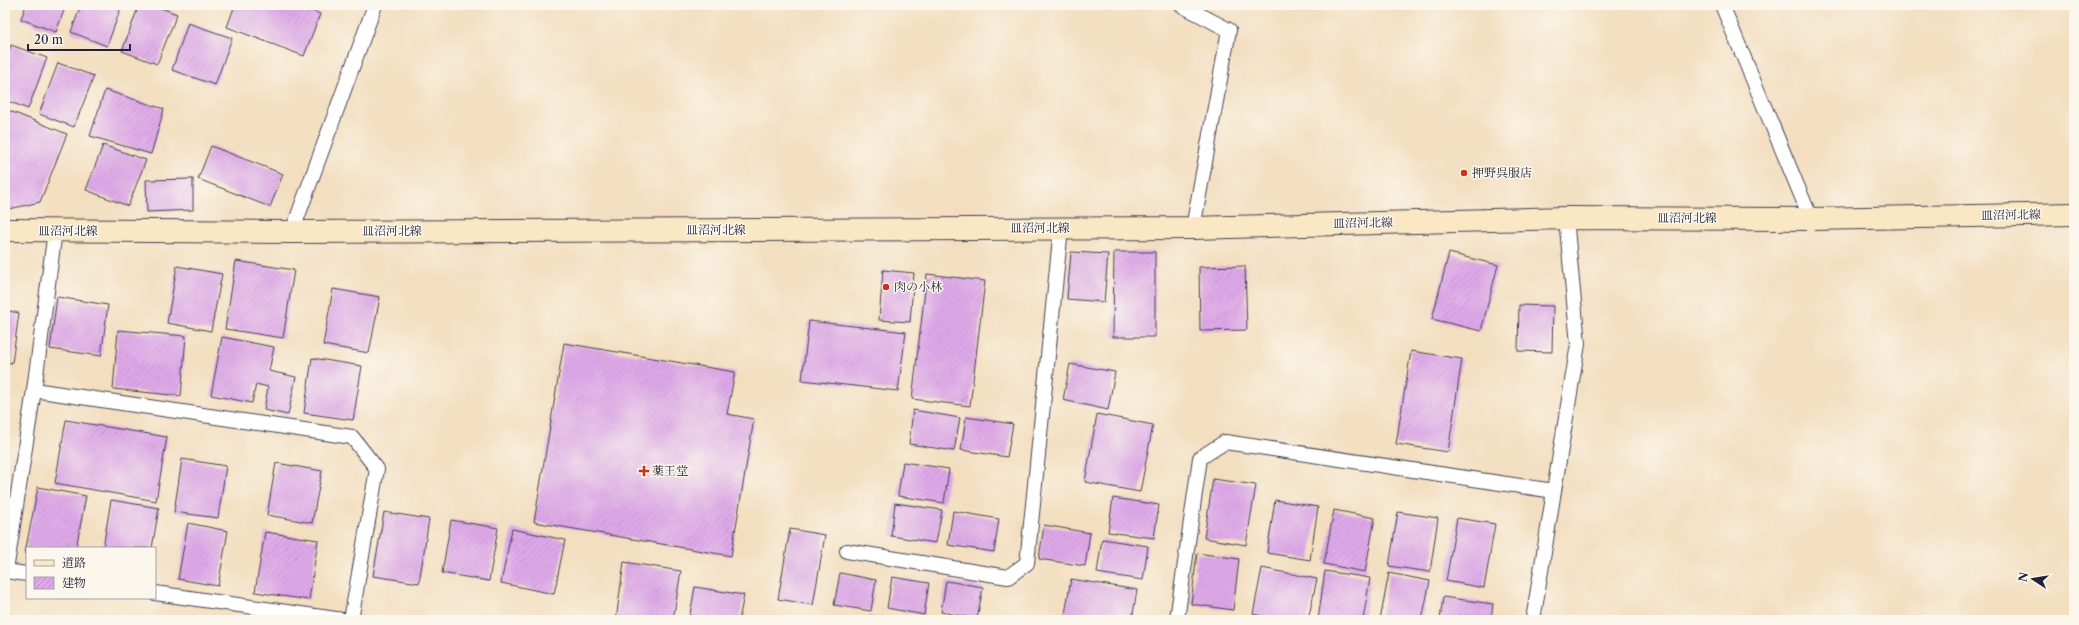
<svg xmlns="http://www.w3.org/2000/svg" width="2079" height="625" viewBox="0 0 2079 625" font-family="'Libre Caslon Text','Noto Serif JP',serif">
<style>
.building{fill:url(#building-hatch)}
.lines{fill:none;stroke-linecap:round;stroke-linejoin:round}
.service-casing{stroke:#413e4f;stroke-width:16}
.secondary-casing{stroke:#413e4f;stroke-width:24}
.service{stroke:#fff;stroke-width:14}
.secondary{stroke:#fae7c3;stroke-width:22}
.poi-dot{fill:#c8321e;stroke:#fbf7ec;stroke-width:1.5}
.labels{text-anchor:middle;stroke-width:3;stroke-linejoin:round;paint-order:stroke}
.poi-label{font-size:12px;fill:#22223b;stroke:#fbf7ec;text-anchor:start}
.street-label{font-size:12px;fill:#22223b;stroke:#fbf7ec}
</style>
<defs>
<pattern id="building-hatch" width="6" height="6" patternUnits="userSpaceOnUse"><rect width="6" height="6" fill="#dea8e8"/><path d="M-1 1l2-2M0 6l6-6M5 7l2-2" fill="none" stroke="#be90c8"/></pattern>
</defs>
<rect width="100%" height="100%" fill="#fbf7ec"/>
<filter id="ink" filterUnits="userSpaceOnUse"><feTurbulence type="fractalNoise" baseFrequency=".025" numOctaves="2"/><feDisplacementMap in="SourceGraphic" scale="8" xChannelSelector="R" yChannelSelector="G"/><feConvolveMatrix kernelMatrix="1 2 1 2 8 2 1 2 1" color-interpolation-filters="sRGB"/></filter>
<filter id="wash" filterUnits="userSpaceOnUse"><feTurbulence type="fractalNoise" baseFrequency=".012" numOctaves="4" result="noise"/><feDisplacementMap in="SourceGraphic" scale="16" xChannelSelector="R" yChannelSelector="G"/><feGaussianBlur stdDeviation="0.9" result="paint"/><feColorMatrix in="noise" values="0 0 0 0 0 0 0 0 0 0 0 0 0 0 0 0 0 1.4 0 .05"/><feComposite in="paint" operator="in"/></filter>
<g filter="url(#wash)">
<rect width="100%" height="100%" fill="#f3dec0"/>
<g id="blocks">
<g class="building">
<path d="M 5,5 L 11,5 L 9,9 L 5,7 Z"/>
<path d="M 26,5 L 66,5 L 56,32 L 21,19 Z"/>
<path d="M 81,5 L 122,5 L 107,46 L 71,32 Z"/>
<path d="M 139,5 L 153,5 L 177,14 L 157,64 L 122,51 Z"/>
<path d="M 235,5 L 296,5 L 320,14 L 304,56 L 227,27 Z"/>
<path d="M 188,23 L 232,38 L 215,85 L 172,70 Z"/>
<path d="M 5,25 L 9,26 L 5,35 Z"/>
<path d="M 11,45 L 47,58 L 28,109 L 5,100 L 5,61 Z"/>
<path d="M 58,63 L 94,76 L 74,127 L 39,114 Z"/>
<path d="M 105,90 L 164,109 L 151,154 L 90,136 Z"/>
<path d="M 5,109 L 67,134 L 40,202 L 5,210 Z"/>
<path d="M 103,145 L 146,160 L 128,206 L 86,190 Z"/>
<path d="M 211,146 L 283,174 L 270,207 L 198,179 Z"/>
<path d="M 193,179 L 193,210 L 147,212 L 146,180 Z"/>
<path d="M 1071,252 L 1108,254 L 1104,302 L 1067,299 Z"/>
<path d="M 1114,252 L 1155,252 L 1155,337 L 1113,337 Z"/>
<path d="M 1449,253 L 1498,265 L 1481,331 L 1432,319 Z"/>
<path d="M 236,261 L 294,270 L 283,338 L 225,329 Z"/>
<path d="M 177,266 L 222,274 L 211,331 L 167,323 Z"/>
<path d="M 1245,266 L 1247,330 L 1200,331 L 1199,267 Z"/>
<path d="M 883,270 L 914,273 L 910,322 L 879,320 Z"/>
<path d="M 927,274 L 985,281 L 970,406 L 912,399 Z"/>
<path d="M 333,289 L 380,297 L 369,353 L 323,345 Z"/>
<path d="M 57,297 L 108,305 L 101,356 L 50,349 Z"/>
<path d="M 1519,305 L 1553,306 L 1552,352 L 1518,351 Z"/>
<path d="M 5,310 L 19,313 L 12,363 L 5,362 Z"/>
<path d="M 809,321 L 906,332 L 898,391 L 802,380 Z"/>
<path d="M 118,330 L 186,336 L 181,396 L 113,389 Z"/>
<path d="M 222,337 L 274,347 L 269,371 L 296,377 L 288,415 L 264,410 L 268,387 L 256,384 L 252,403 L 211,395 Z"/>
<path d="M 564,343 L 735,372 L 727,414 L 754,419 L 731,556 L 534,522 Z"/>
<path d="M 1411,351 L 1462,359 L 1448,452 L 1396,444 Z"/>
<path d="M 312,358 L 362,366 L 353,420 L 304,413 Z"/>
<path d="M 1070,364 L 1115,372 L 1108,410 L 1063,400 Z"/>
<path d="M 913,410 L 960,418 L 954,451 L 909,444 Z"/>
<path d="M 1097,414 L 1153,425 L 1140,492 L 1085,482 Z"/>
<path d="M 966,417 L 1013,424 L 1007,457 L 961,450 Z"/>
<path d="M 66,420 L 167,437 L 156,501 L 55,483 Z"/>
<path d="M 182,459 L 226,466 L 218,518 L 174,512 Z"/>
<path d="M 903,462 L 949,469 L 944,503 L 898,496 Z"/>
<path d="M 276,463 L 322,471 L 312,523 L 267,515 Z"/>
<path d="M 1213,479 L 1256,485 L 1246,545 L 1204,538 Z"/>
<path d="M 38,487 L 86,496 L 76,548 L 27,548 L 27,554 L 25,553 Z"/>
<path d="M 1113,498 L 1159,505 L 1154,538 L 1108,532 Z"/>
<path d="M 111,500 L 159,508 L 152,548 L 103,548 Z"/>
<path d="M 1275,500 L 1318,507 L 1310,560 L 1267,553 Z"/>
<path d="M 895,503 L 942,510 L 936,543 L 891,536 Z"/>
<path d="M 1334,510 L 1375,518 L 1365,572 L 1324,564 Z"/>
<path d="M 953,511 L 999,519 L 994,552 L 948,545 Z"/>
<path d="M 384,512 L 429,519 L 419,583 L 373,576 Z"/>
<path d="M 1398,512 L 1438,518 L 1430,572 L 1389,566 Z"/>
<path d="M 1457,518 L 1495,524 L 1484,588 L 1446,581 Z"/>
<path d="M 451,520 L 498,528 L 489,581 L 442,573 Z"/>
<path d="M 188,523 L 228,531 L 218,586 L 178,579 Z"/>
<path d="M 1044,525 L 1090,533 L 1085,566 L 1039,559 Z"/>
<path d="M 512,529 L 565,540 L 554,594 L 501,583 Z"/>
<path d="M 790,529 L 825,535 L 813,605 L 778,599 Z"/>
<path d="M 265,532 L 318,540 L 309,600 L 255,592 Z"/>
<path d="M 1102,539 L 1148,546 L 1143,580 L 1097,573 Z"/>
<path d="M 1197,553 L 1239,559 L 1233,610 L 1191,604 Z"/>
<path d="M 624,562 L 681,571 L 673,620 L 616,620 Z"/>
<path d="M 1262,568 L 1317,579 L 1308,620 L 1283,620 L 1253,614 Z"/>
<path d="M 1325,571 L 1370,578 L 1363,620 L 1318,620 Z"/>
<path d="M 840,573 L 876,580 L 871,611 L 834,605 Z"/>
<path d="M 1389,573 L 1430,581 L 1422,620 L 1380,620 Z"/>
<path d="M 892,577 L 929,583 L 924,615 L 887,608 Z"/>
<path d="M 1071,579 L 1137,590 L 1132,620 L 1064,620 Z"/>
<path d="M 946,581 L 983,587 L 977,619 L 941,612 Z"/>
<path d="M 695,587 L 744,595 L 739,620 L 689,620 Z"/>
<path d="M 1443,597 L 1493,604 L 1491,620 L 1440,620 Z"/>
<path d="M 868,616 L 886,619 L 885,620 L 867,620 Z"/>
</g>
</g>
</g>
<g filter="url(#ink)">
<use href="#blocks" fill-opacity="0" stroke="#413e4f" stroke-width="1"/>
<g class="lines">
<defs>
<g id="service">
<path d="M 1181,5 L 1229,30 L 1193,228"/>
<path d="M 1722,5 L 1811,219"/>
<path d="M 55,231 L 34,390 L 352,437 L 377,469 L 351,620"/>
<path d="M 292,232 L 375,5"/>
<path d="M 847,551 L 1008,577 L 1027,563 L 1061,228"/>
<path d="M 5,571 L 27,574"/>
<path d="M 6,571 L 34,390"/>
<path d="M 155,593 L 343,620"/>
<path d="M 1178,620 L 1177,619 L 1200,458 L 1225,442 L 1554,491"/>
<path d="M 1533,620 L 1578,344 L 1566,218"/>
</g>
<path id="secondary" d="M 5,230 L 292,232 L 1193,228 L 1566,218 L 1811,219 L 2074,214"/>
</defs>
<use href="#service" class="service-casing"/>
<use href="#secondary" class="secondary-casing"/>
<use href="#service" class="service"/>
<use href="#secondary" class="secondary"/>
</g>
</g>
<g class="poi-dot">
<circle cx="1464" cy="173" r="4"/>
<circle cx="886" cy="287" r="4"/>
<path d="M642 465h4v4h4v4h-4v4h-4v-4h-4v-4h4z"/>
</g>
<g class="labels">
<g class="poi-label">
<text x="1472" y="177">押野呉服店</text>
<text x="894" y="291">肉の小林</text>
<text x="652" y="475">薬王堂</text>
</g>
<g class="street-label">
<text transform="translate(2011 215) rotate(-1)" y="4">皿沼河北線</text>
<text x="1687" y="222">皿沼河北線</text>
<text transform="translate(1363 223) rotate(-1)" y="4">皿沼河北線</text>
<text x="1040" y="232">皿沼河北線</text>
<text x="716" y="234">皿沼河北線</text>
<text x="68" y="235">皿沼河北線</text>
<text x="392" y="235">皿沼河北線</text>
</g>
</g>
<rect width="2079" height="625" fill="none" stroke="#fbf7ec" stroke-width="20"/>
<rect x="26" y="547" width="130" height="52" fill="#fbf7ec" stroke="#a4a2a5"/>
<rect x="34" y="560" width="20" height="6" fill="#fae7c3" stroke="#a4a2a5"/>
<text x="62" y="567" font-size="12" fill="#22223b">道路</text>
<rect x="34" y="577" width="20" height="12" fill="url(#building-hatch)" stroke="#a4a2a5"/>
<text x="62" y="587" font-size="12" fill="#22223b">建物</text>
<g transform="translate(2033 579) rotate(282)" stroke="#fbf7ec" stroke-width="3" paint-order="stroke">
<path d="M0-3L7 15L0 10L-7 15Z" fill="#22223b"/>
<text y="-6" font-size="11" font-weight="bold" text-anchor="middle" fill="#22223b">N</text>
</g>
<path d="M28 44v6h102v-6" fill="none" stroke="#22223b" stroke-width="2"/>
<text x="34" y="44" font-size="12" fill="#22223b" stroke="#fbf7ec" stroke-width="3" paint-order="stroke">20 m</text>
</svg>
